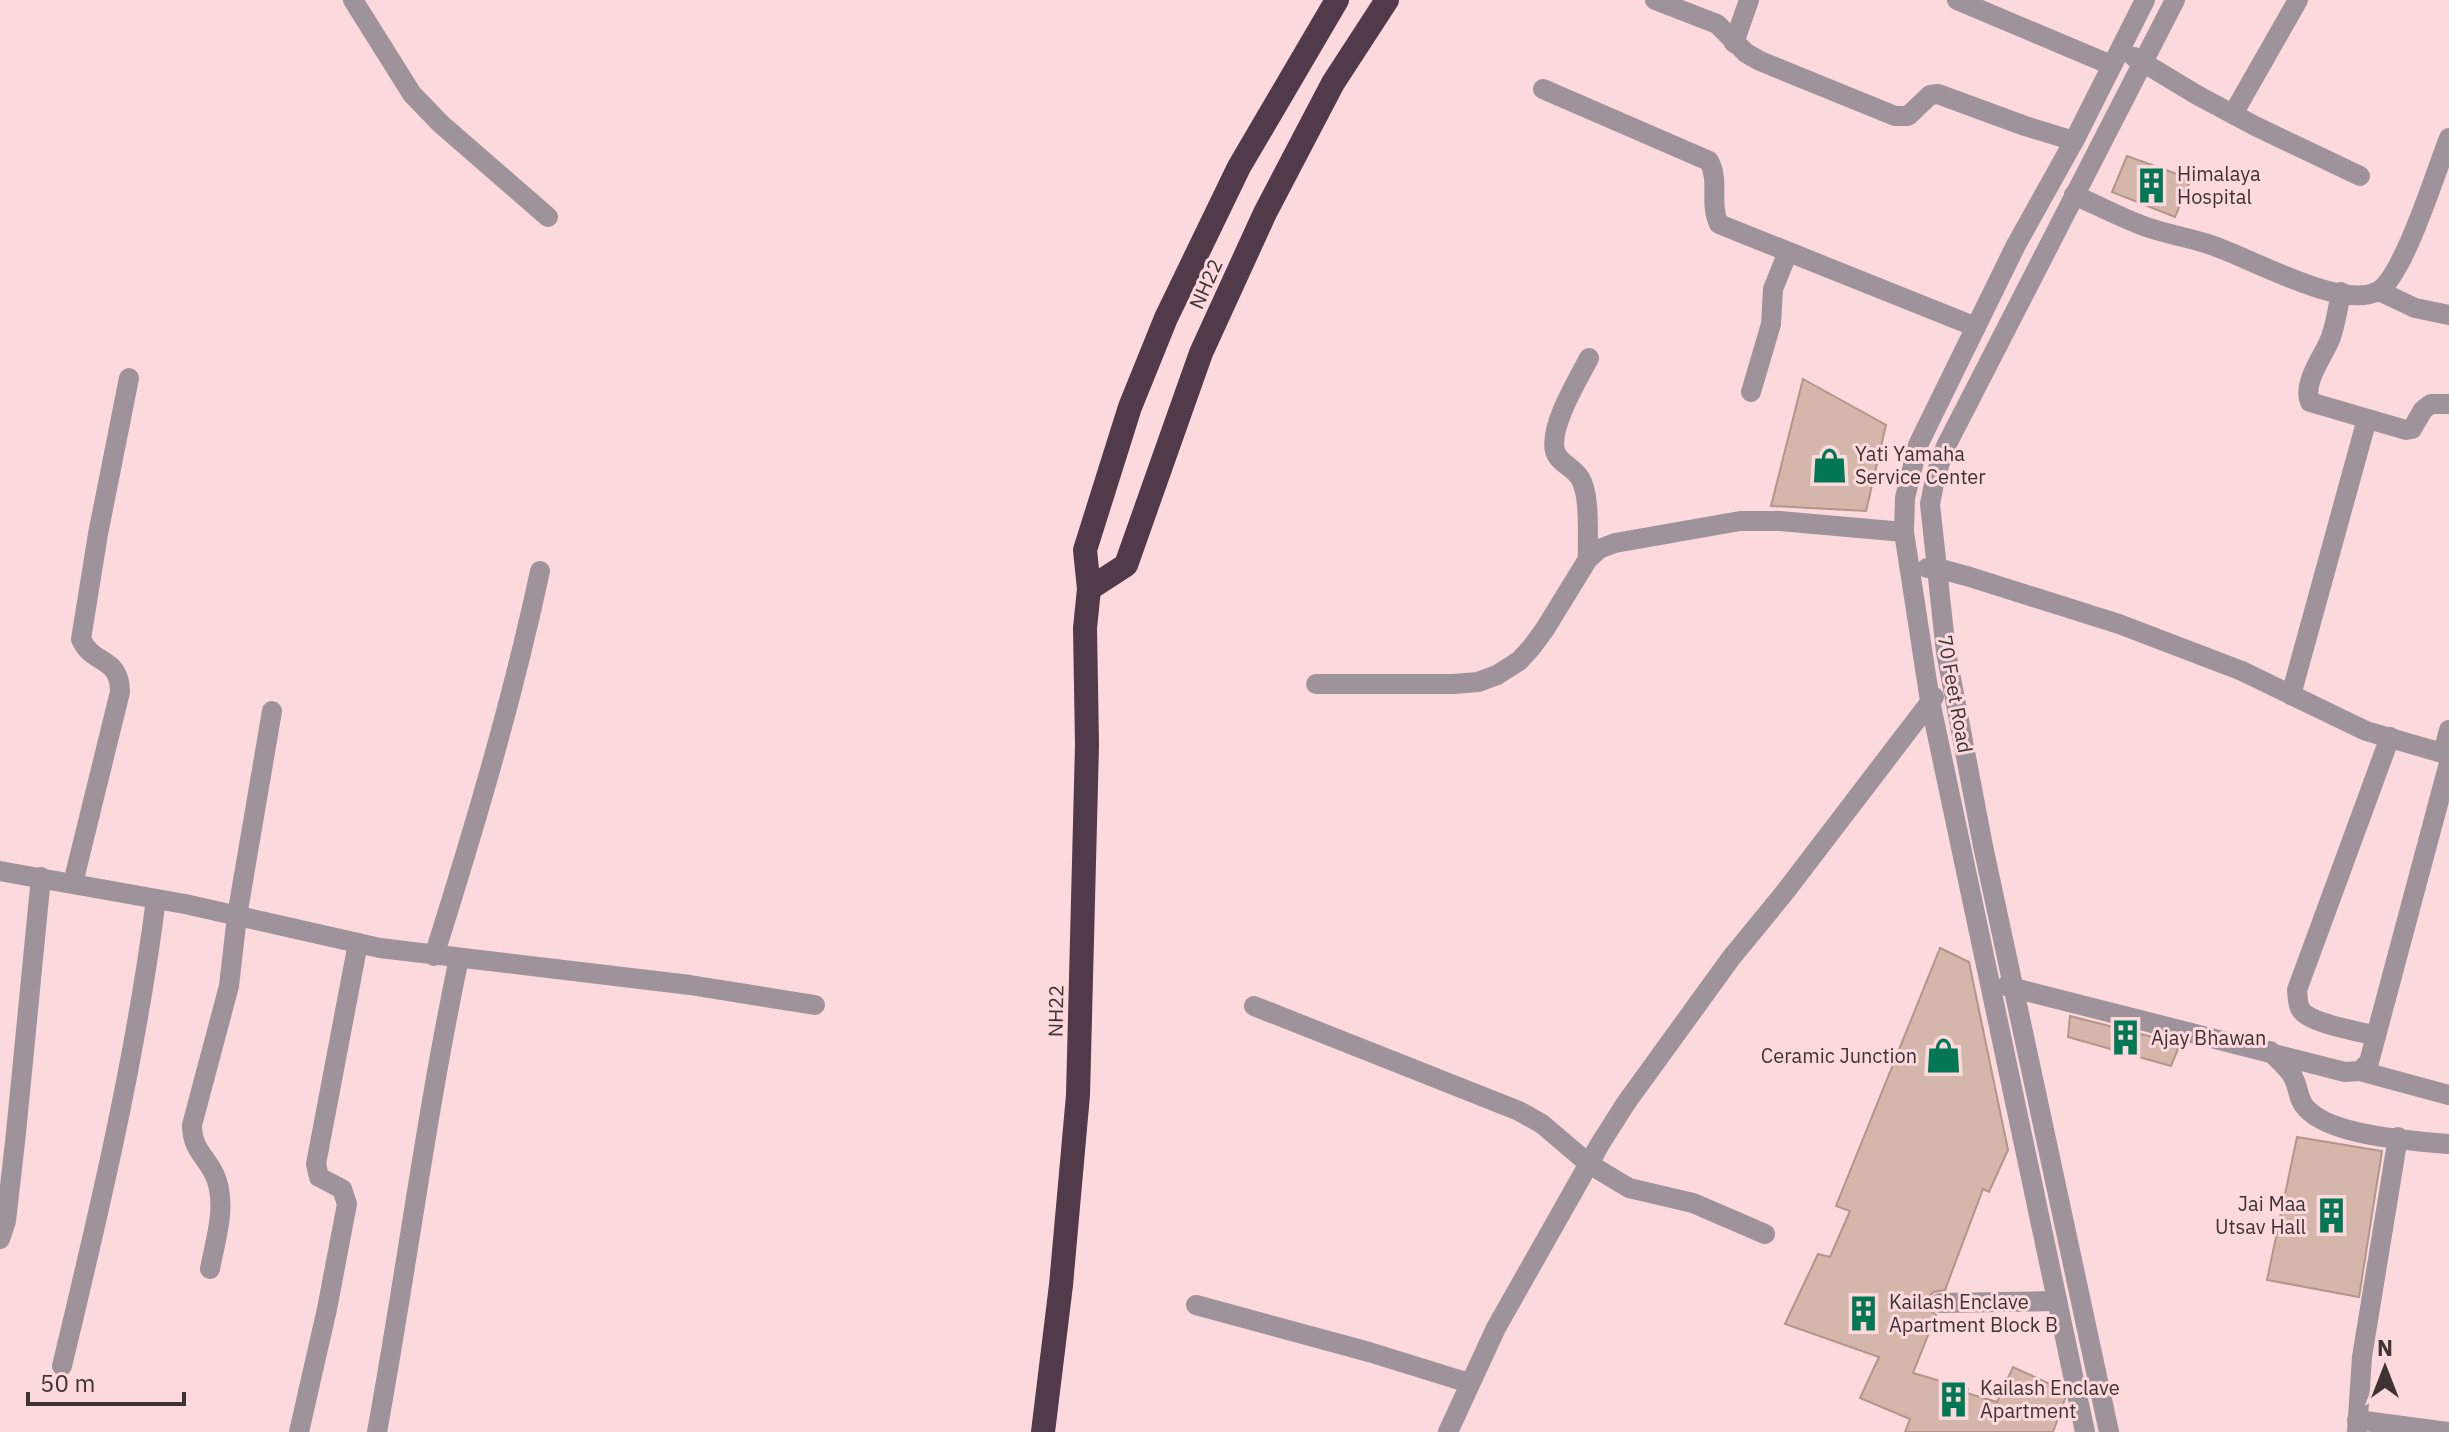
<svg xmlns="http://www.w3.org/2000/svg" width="2449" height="1432" viewBox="0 0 2449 1432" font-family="'IBM Plex Sans',sans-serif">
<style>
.building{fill:#d5b6ab;stroke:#b3958a;stroke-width:2}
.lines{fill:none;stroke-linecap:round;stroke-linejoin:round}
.minor{stroke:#9e939a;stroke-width:20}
.highway{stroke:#513a49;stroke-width:24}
.labels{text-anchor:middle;stroke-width:6;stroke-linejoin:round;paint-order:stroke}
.poi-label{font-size:20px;fill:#403334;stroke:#fcd9dd;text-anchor:start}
.street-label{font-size:20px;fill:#403334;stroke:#fcd9dd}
</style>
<rect width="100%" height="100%" fill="#fcd9dd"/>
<g class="building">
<path d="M 2127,156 L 2191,179 L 2175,217 L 2112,192 Z"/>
<path d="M 1803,379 L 1886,425 L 1866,511 L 1771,506 Z"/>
<path d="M 1940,948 L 1969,962 L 2008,1150 L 1989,1192 L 1983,1189 L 1945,1290 L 1934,1292 L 1928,1297 L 1929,1309 L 1936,1315 L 1913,1373 L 1968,1389 L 1967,1393 L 1997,1402 L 2013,1367 L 2052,1385 L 2054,1381 L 2062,1385 L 2065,1399 L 2053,1432 L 1905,1432 L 1910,1419 L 1860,1398 L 1879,1357 L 1785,1324 L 1818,1254 L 1830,1257 L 1850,1211 L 1836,1206 Z"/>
<path d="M 2070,1016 L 2180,1044 L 2171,1066 L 2068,1037 Z"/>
<path d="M 2297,1137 L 2382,1151 L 2359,1297 L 2267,1280 Z"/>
</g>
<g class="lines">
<g class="minor">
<path d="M 353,0 L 412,94 L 441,124 L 548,217"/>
<path d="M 1655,0 L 1717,24 L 1746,53 L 1760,61 L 1895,116 L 1908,116 L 1930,95 L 1938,94 L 2025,126 L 2074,141"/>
<path d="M 1957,0 L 2111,65"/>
<path d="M 1734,43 L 1749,0"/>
<path d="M 2134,57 L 2197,95 L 2257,127 L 2360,176"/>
<path d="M 1543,89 L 1709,161 C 1720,181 1709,203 1719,224 L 1976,327"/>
<path d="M 2233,114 L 2298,0"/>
<path d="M 2074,195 C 2097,205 2118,216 2141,225 C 2164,234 2188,237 2211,245 C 2249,257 2341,311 2378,291 C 2403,278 2437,168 2449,138"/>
<path d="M 2379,291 L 2415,308 L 2449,315"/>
<path d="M 2341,292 C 2338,308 2336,322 2331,337 C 2324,356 2302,382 2310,402 L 2406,430 L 2412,429 L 2423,410 L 2431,404 L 2449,404"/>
<path d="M 1751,392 L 1771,324 L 1773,289 L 1788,252"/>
<path d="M 1588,559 C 1587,537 1591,496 1580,478 C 1574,467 1559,464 1555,451 C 1549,426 1578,380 1589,358"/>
<path d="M 1927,568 L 1937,568 L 1970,577 L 2119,624 L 2242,671 L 2366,731 L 2449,755"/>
<path d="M 1316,684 L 1454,684 L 1478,682 L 1497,675 L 1519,661 L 1531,648 L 1545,629 L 1588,559 L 1599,549 L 1615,543 L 1740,521 L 1780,521 L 1904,532"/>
<path d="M 2291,695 L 2367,419"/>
<path d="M 2443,753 L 2449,730"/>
<path d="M 0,871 L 185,904 L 380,948 L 690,985 L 815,1005"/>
<path d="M 73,883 L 120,692 C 120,656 92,665 81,639 L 98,534 L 129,378"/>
<path d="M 434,956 C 474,829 512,702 540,571"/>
<path d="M 2006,986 L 2345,1072 L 2360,1071 L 2369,1062 L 2449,763"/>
<path d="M 1254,1006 L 1519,1111 L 1542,1124 L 1589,1164 L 1629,1188 L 1693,1203 L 1765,1234"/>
<path d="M 2376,1036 C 2359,1031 2311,1024 2301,1010 C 2297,1004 2298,997 2297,990 L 2390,737"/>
<path d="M 2270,1051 C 2278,1060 2290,1069 2294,1079 C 2299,1089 2298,1100 2306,1108 C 2330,1136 2413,1141 2449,1144"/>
<path d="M 2360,1071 L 2449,1095"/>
<path d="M 0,1239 L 6,1221 L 16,1133 L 41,877"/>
<path d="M 210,1269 C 215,1241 226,1210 217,1181 C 210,1158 192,1153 192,1125 L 229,986 L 237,916 L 272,711"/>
<path d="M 1940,1303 L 2057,1301"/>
<path d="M 1196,1305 L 1369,1352 L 1469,1383"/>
<path d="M 62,1366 C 99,1212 136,1057 156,899"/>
<path d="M 2357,1420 L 2449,1432"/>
<path d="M 299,1432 L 327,1309 L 347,1204 L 342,1189 L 319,1177 L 316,1164 L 358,943"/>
<path d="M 377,1432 C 406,1274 426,1115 459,958"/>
<path d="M 1448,1432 L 1496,1328 L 1600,1144 L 1626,1103 L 1731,958 L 1785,892 L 1934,697"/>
<path d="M 2085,1432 L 1930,701 L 1904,532 L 1905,498 L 1918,445 L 2016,245 L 2074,141 L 2145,0"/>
<path d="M 2109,1432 L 1983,846 L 1946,652 L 1930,504 L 1936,474 L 1946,446 L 2175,0"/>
<path d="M 2357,1432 L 2362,1357 L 2398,1137"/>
</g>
<g class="highway">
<path d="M 1089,589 L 1126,565 L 1201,353 L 1265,213 L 1333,83 L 1387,0"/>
<path d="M 1043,1432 L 1061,1285 L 1078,1095 L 1087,745 L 1085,628 L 1089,589 L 1085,550 L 1130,407 L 1166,318 L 1239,167 L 1337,0"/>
</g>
</g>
<defs>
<symbol id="building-bare" viewBox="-9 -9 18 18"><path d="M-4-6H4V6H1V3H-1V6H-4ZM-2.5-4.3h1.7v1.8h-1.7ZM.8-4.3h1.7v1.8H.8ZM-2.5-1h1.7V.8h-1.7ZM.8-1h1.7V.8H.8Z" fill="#017753" stroke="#fcd9dd" stroke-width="2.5" paint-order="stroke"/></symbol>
<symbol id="shop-bare" viewBox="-9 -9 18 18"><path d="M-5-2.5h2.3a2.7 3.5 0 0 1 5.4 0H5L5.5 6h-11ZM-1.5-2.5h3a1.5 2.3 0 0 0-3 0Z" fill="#017753" stroke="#fcd9dd" stroke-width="2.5" paint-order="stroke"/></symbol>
</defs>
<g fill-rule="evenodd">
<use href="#building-bare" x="2126" y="160" width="51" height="51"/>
<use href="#shop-bare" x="1804" y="440" width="51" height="51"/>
<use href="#building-bare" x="2100" y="1012" width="51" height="51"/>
<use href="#shop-bare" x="1918" y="1030" width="51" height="51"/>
<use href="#building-bare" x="2306" y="1190" width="51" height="51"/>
<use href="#building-bare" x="1838" y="1288" width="51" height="51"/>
<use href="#building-bare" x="1928" y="1374" width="51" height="51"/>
</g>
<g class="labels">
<g class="poi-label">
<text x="2177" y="181">Himalaya<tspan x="2177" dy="23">Hospital</tspan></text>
<text x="1855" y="461">Yati Yamaha<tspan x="1855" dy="23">Service Center</tspan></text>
<text x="2151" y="1045">Ajay Bhawan</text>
<text x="1917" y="1063" text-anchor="end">Ceramic Junction</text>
<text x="2306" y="1211" text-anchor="end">Jai Maa<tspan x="2306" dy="23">Utsav Hall</tspan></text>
<text x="1889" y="1309">Kailash Enclave<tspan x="1889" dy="23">Apartment Block B</tspan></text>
<text x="1980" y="1395">Kailash Enclave<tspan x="1980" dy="23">Apartment</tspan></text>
</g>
<g class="street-label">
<text transform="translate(1206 284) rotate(-66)" y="7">NH22</text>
<text transform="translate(1955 694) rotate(80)" y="7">70 Feet Road</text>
<text transform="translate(1056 1011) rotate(-89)" y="7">NH22</text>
</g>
</g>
<g transform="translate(2385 1368)" stroke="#fcd9dd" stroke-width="6" paint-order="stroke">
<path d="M0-6L14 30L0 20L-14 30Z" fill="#403334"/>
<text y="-12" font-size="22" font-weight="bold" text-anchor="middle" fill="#403334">N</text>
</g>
<path d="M28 1392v12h156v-12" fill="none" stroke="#403334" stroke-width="4"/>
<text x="40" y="1392" font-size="24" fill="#403334" stroke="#fcd9dd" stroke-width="6" paint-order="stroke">50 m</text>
</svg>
